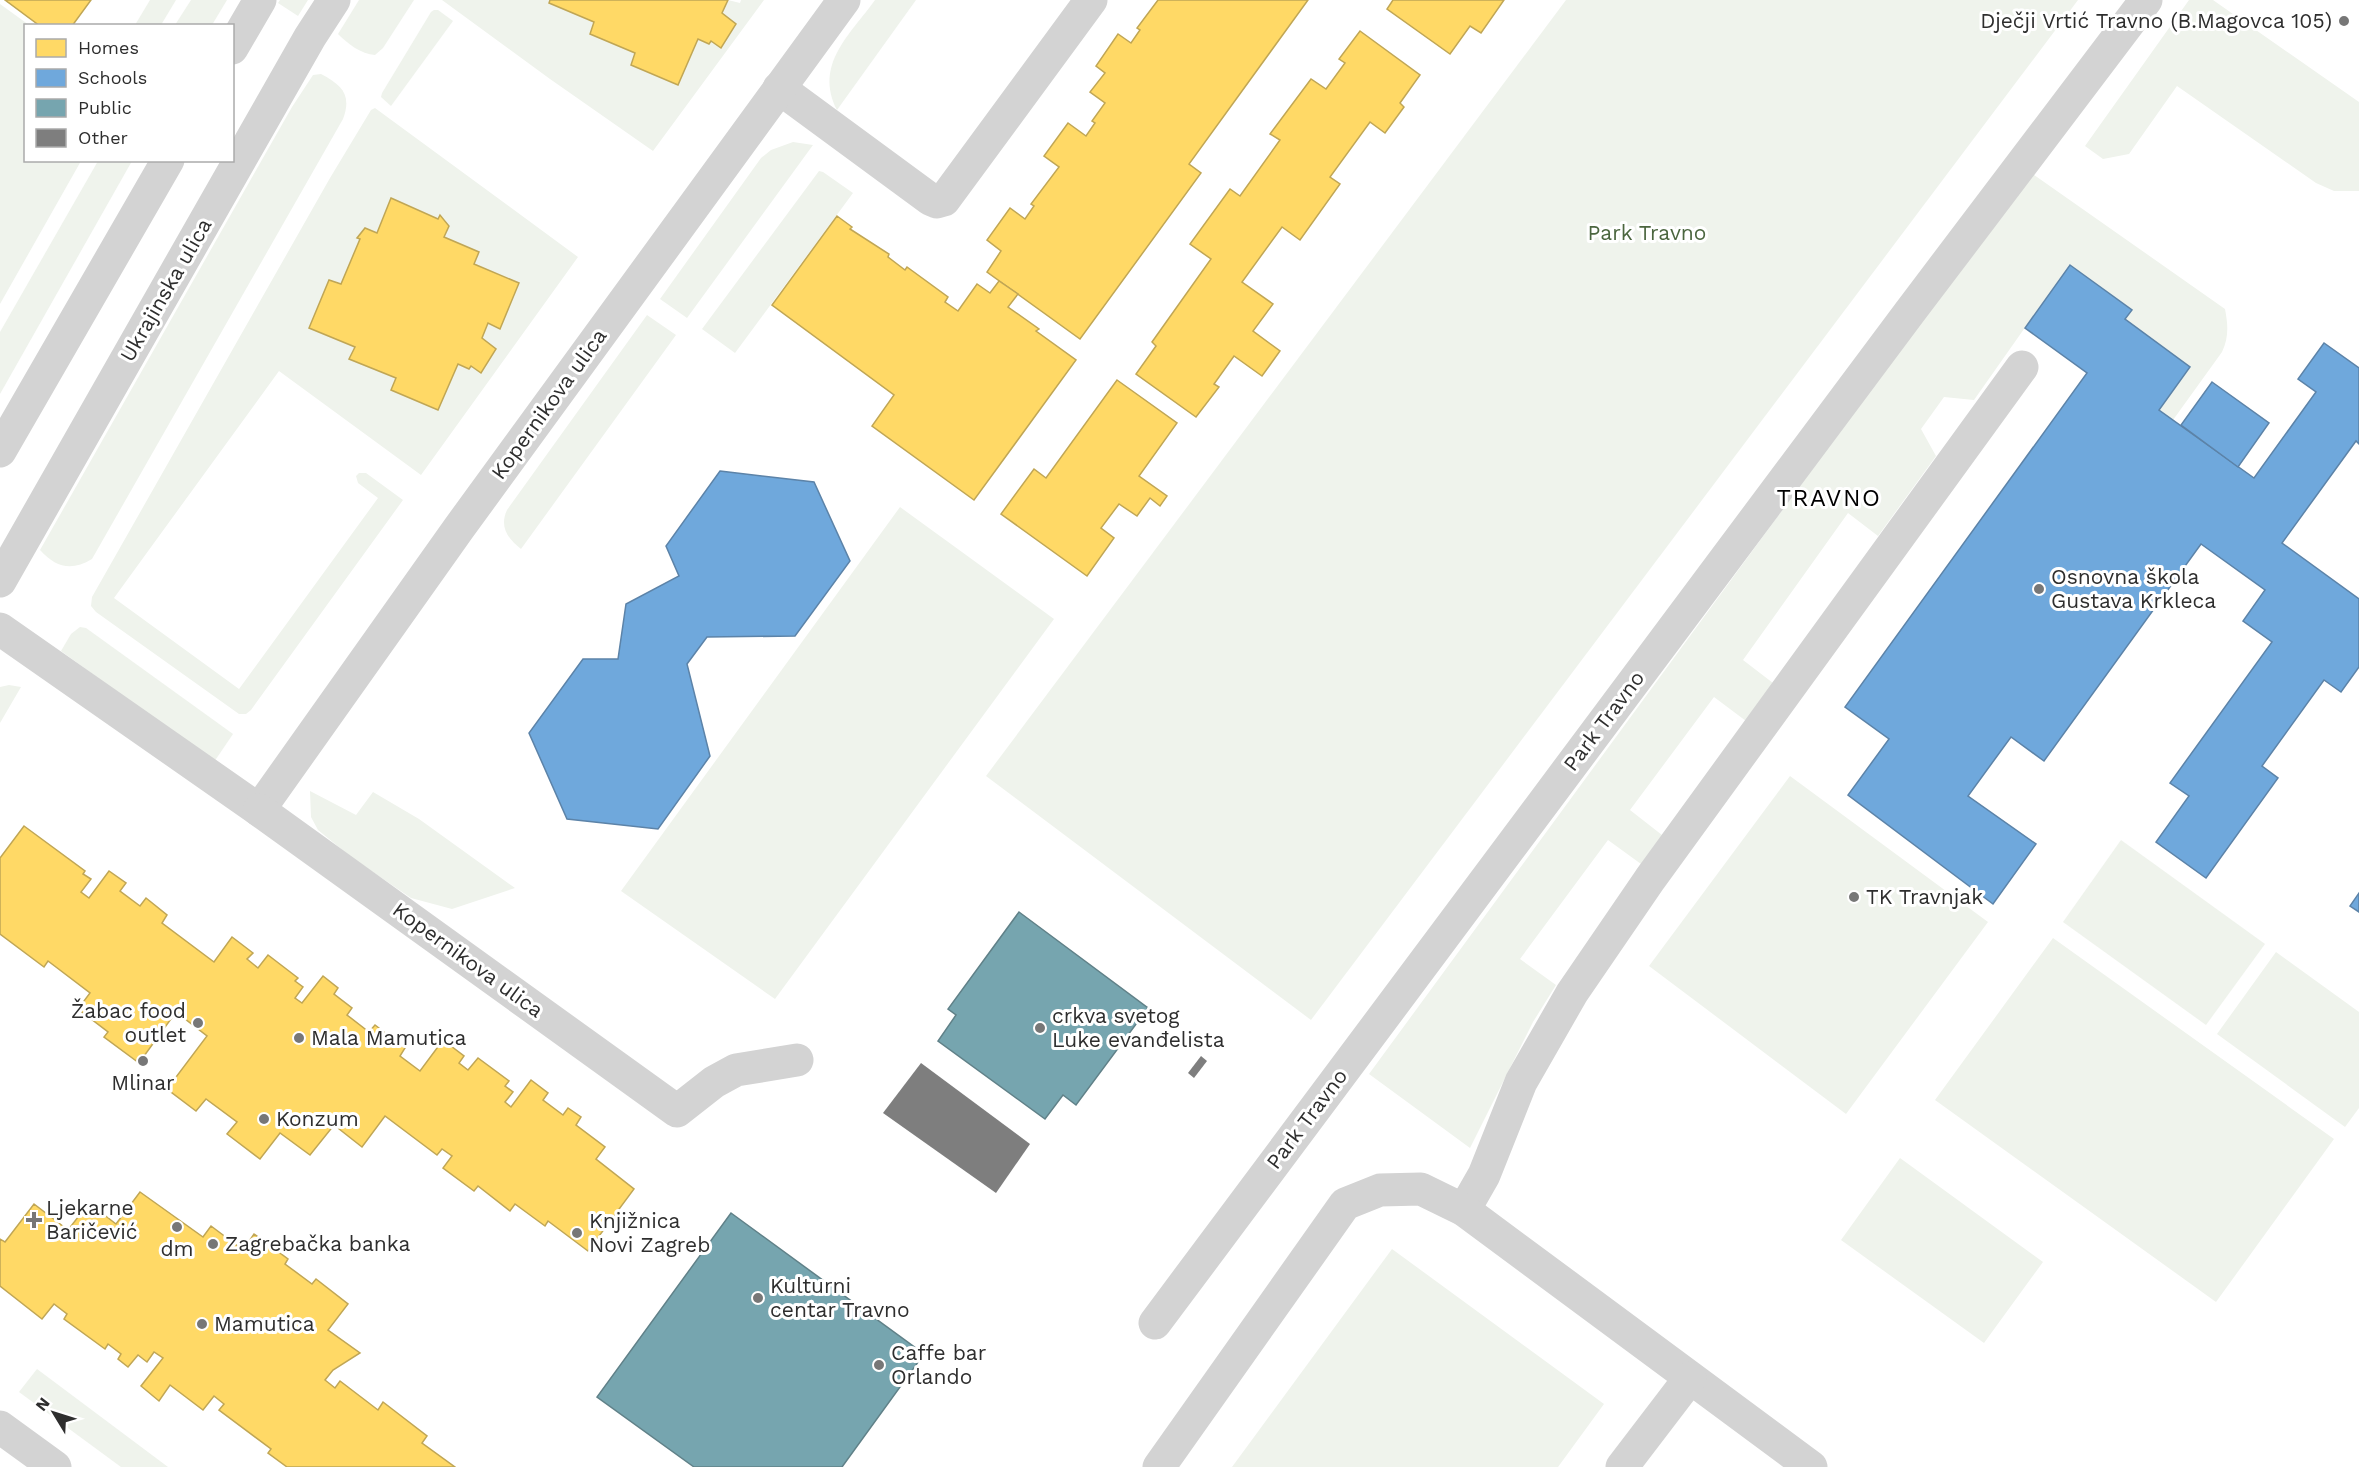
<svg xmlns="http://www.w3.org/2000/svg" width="2359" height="1467" viewBox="0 0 2359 1467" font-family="'Work Sans',sans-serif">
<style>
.green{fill:#eff3ec;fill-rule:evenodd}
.homes{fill:#ffd966;stroke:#c0a655;stroke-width:1.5}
.schools{fill:#6fa8dc;stroke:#5c83a8;stroke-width:1.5}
.public{fill:#76a5af;stroke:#608188;stroke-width:1.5}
.building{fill:#7e7e7e}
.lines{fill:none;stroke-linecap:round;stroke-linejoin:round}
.minor{stroke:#d3d3d3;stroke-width:33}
.poi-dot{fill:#777;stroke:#fff;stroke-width:2}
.labels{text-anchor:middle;stroke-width:6;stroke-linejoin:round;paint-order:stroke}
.poi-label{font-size:21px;fill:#2e2e2e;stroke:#fff;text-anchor:start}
.park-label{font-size:21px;fill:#4b663f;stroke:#fff}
.street-label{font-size:21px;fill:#2e2e2e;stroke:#fff}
.quarter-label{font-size:24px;letter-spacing:1.5px;fill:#000;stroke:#fff}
</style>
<rect width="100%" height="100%" fill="#fff"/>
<g class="green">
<path d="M 150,0 L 176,0 L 161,25 L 135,25 Z"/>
<path d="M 191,0 L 227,0 L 212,25 L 175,25 Z"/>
<path d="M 280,0 L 308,0 L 298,16 L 278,3 Z"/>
<path d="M 359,0 L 414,0 L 383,48 L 375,55 C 361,54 348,44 338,34 Z"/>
<path d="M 442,0 L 550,0 L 594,22 L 590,34 L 635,53 L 631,65 L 678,85 L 698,39 L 709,44 L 711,41 L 721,48 L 736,25 L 722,13 L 728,0 L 740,3 L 741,0 L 764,0 L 653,151 L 550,79 Z"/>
<path d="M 875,0 L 916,0 L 837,110 C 814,64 850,35 875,0 Z"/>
<path d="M 1566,0 L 2078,0 L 1311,1020 L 986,776 Z"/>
<path d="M 2189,0 L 2213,0 L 2359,102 L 2359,191 L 2334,191 L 2316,183 L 2177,86 L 2129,154 L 2103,159 L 2085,146 Z"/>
<path d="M 0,4 L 29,25 L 26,26 L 26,160 L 81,161 L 0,304 Z"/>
<path d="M 434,10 L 438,10 L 453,21 L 391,106 L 381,97 L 382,93 L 431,12 Z"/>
<path d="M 321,74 C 342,85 352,95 343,119 L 92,559 C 72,571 56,568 40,550 L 292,107 L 313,75 Z"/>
<path d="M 375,108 L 578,257 L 421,475 L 279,371 L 114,598 L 239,689 L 378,498 L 358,483 L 356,476 L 359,473 L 366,473 L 403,500 L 251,710 L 246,714 L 239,714 L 96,612 L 91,606 L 92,597 L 330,178 L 371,110 ZM 391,198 L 438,219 L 440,215 L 444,237 L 474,264 L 519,283 L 500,328 L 488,323 L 482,338 L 496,349 L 481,373 L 471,366 L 469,369 L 458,364 L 438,410 L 391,390 L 396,378 L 350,359 L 355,347 L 309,328 L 329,280 L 341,284 L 360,239 L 357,237 L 365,228 L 377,233 Z"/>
<path d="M 793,142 L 813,145 L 687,318 L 660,299 L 761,158 L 771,150 Z"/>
<path d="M 98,161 L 132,161 L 0,394 L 0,332 Z"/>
<path d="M 819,171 L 823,172 L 853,193 L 735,353 L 702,329 Z"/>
<path d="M 2030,172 L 2225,309 C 2228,325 2229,337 2222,352 L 2173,420 L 2159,410 L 2190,367 L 2125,319 L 2131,310 L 2069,265 L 1974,400 L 1944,397 L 1921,429 L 1936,456 L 1878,536 L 1848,513 L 1743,660 L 1773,683 L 1746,721 L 1714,697 L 1630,810 L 1662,835 L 1641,864 L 1608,840 L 1520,959 L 1556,985 L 1533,1022 L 1470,1148 L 1369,1074 Z"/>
<path d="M 647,315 L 676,335 L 521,549 C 508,539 499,527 507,510 Z"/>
<path d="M 900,507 L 1054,619 L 775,999 L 621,891 Z"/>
<path d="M 80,627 L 86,628 L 233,734 L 214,762 L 61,651 L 71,634 Z"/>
<path d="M 9,685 L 21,687 L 0,723 L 0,687 Z"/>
<path d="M 1790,776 L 1988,922 L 1846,1114 L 1649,966 Z"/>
<path d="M 310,791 L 356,815 L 373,792 L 419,819 L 515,888 L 452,909 L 411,898 L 351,857 L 318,830 L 311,817 Z"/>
<path d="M 2121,840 L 2265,944 L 2206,1025 L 2063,922 Z"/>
<path d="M 2053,938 L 2334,1139 L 2216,1302 L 1935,1100 Z"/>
<path d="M 2276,952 L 2359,1012 L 2359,1108 L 2345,1127 L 2217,1034 Z"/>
<path d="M 1900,1158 L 2043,1262 L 1984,1343 L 1841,1240 Z"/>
<path d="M 1392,1249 L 1604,1404 L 1558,1467 L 1232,1467 Z"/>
<path d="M 37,1369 L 168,1467 L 169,1467 L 121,1467 L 19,1392 Z"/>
</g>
<g class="homes">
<path d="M 5,0 L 91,0 L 72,26 L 40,26 Z"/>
<path d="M 550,0 L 728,0 L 722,13 L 736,24 L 721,48 L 711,41 L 709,44 L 698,39 L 678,85 L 631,65 L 635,53 L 590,34 L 594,22 L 549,3 Z"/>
<path d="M 1158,0 L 1308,0 L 1189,164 L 1201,173 L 1080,339 L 987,272 L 1001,251 L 987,240 L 1010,208 L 1025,219 L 1034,206 L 1031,204 L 1059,167 L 1044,156 L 1068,123 L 1086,136 L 1095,123 L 1092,121 L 1105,103 L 1090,92 L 1105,73 L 1096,66 L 1118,34 L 1131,43 L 1140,30 L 1137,28 Z"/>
<path d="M 1393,0 L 1504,0 L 1481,33 L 1470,26 L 1450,54 L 1387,9 Z"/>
<path d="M 1360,31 L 1420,75 L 1400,103 L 1404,107 L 1385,133 L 1370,122 L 1330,177 L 1340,184 L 1300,240 L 1282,227 L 1242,282 L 1273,304 L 1253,331 L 1280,351 L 1262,376 L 1234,356 L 1214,384 L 1219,387 L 1196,417 L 1136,374 L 1156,346 L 1152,342 L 1211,259 L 1190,244 L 1230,189 L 1240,196 L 1280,140 L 1270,134 L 1311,79 L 1326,89 L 1345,63 L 1339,59 Z"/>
<path d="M 391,198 L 438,219 L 440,215 L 449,226 L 444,237 L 479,252 L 474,264 L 519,283 L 500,329 L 488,323 L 482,338 L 496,349 L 481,373 L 471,366 L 469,369 L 458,364 L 438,410 L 391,390 L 396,378 L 349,359 L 355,347 L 309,328 L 329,280 L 341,284 L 360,239 L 357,238 L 365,228 L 377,233 Z"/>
<path d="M 837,216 L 852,227 L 850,229 L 889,254 L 888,257 L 905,270 L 907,267 L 948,297 L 945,302 L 958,311 L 977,284 L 990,293 L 999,281 L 1018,294 L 1008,307 L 1039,329 L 1036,331 L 1076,360 L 974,500 L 872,426 L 894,395 L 772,305 Z"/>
<path d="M 1117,380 L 1177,423 L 1139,476 L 1167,496 L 1160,506 L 1150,498 L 1137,516 L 1119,504 L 1101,528 L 1114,538 L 1087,576 L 1001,514 L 1034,469 L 1046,478 Z"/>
<path d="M 24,826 L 85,871 L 83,874 L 91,879 L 81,892 L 89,898 L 109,871 L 126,883 L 120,891 L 140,906 L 146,898 L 167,915 L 162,923 L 214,962 L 232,937 L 253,953 L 247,959 L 258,968 L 268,955 L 298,978 L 295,981 L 303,987 L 295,998 L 302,1003 L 323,976 L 338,988 L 334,994 L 352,1008 L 347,1015 L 369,1032 L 375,1025 L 397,1042 L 405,1048 L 400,1056 L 420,1071 L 443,1040 L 464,1056 L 459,1063 L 468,1070 L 478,1058 L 509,1081 L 505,1086 L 513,1092 L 505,1102 L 511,1107 L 531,1080 L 548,1093 L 543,1100 L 563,1115 L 568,1108 L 581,1117 L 576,1125 L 605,1147 L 596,1159 L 634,1189 L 588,1251 L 548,1221 L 545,1226 L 515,1204 L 510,1211 L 478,1186 L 474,1191 L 443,1168 L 452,1156 L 442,1149 L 437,1155 L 385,1116 L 362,1147 L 334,1125 L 310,1155 L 280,1133 L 260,1159 L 227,1134 L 237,1122 L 206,1099 L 196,1111 L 167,1089 L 207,1036 L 176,1012 L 139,1063 L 104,1037 L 108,1032 L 78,1009 L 90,993 L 48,961 L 44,967 L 0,934 L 0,858 Z"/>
<path d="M 140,1192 L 203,1237 L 211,1226 L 243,1250 L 254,1234 L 288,1259 L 285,1264 L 312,1284 L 316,1279 L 348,1304 L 328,1330 L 360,1353 L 333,1370 L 325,1380 L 335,1388 L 340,1381 L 378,1410 L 383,1402 L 427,1436 L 422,1443 L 455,1467 L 287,1467 L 268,1453 L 271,1449 L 219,1410 L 224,1404 L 214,1396 L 203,1410 L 170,1385 L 159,1401 L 141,1386 L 163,1358 L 154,1352 L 147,1362 L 138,1355 L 128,1367 L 118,1359 L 121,1354 L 108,1344 L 105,1349 L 64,1319 L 67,1314 L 54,1304 L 42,1319 L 0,1286 L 0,1239 L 5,1242 L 34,1204 L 68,1230 L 89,1203 L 116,1224 Z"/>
</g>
<g class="schools">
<path d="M 2070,265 L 2132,310 L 2125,319 L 2190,367 L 2159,410 L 2254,478 L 2316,392 L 2298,379 L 2324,343 L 2359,368 L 2359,444 L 2356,441 L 2282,543 L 2359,599 L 2359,667 L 2341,692 L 2324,680 L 2262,766 L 2278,778 L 2206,878 L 2156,842 L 2189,796 L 2170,783 L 2272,642 L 2243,621 L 2265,590 L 2201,544 L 2044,761 L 2011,737 L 1968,796 L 2036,844 L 1993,904 L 1848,795 L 1889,739 L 1845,707 L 2087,373 L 2025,328 Z"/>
<path d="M 2212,382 L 2269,423 L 2238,467 L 2181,425 Z"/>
<path d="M 720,471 L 814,482 L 850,561 L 795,636 L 707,637 L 687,664 L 710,756 L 658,829 L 567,819 L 529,733 L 583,659 L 618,659 L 626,604 L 679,576 L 666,546 Z"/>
<path d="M 2359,893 L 2359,912 L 2350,906 Z"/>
</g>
<g class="public">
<path d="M 1019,912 L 1148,1008 L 1076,1105 L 1063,1095 L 1045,1119 L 938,1041 L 956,1015 L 948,1009 Z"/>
<path d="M 731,1213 L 924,1354 L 842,1467 L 694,1467 L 597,1397 Z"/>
</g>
<g class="building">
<path d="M 1201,1056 L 1207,1061 L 1194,1078 L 1188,1073 Z"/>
<path d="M 921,1063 L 1030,1144 L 996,1193 L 883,1113 Z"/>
</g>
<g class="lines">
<g class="minor">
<path d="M 232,48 L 260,0"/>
<path d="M 779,88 L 930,199 L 937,202 L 944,200 L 1091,0"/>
<path d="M 0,451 L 168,160"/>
<path d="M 0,581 L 310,37 L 334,0"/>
<path d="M 0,629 L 259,810 L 459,528 L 844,0"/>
<path d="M 259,810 L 677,1111 L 714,1082 L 736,1070 L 797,1060"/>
<path d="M 1464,1210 L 1484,1175 L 1521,1082 L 1572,993 L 1650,879 L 2022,367"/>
<path d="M 1155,1323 L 1909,313 L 2146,0"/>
<path d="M 0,1427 L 55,1467"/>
<path d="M 1159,1467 L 1345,1204 L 1380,1190 L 1421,1189 L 1464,1210 L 1811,1467"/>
<path d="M 1622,1467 L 1690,1378"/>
</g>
</g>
<g class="poi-dot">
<circle cx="2344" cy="21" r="6"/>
<circle cx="2039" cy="589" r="6"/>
<circle cx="1854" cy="897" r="6"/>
<circle cx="198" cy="1023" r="6"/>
<circle cx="1040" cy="1028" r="6"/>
<circle cx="299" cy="1038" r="6"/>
<circle cx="143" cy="1061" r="6"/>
<circle cx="264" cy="1119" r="6"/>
<path d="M31 1211h6v6h6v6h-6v6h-6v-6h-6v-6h6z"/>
<circle cx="177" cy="1227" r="6"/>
<circle cx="577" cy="1233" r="6"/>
<circle cx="213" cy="1244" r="6"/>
<circle cx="758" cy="1298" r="6"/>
<circle cx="202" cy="1324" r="6"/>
<circle cx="879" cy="1365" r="6"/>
</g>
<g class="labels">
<g class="poi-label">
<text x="2332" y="28" text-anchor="end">Dječji Vrtić Travno (B.Magovca 105)</text>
<text x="2051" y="584">Osnovna škola<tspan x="2051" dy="24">Gustava Krkleca</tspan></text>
<text x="1866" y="904">TK Travnjak</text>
<text x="186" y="1018" text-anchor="end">Žabac food<tspan x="186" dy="24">outlet</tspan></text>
<text x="1052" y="1023">crkva svetog<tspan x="1052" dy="24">Luke evanđelista</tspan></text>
<text x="311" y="1045">Mala Mamutica</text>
<text x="143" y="1090" text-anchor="middle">Mlinar</text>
<text x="276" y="1126">Konzum</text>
<text x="46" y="1215">Ljekarne<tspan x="46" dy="24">Baričević</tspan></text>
<text x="589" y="1228">Knjižnica<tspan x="589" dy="24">Novi Zagreb</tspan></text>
<text x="225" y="1251">Zagrebačka banka</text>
<text x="177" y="1256" text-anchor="middle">dm</text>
<text x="770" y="1293">Kulturni<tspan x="770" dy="24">centar Travno</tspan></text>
<text x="214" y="1331">Mamutica</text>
<text x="891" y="1360">Caffe bar<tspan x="891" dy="24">Orlando</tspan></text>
</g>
<g class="park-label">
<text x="1647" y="240">Park Travno</text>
</g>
<g class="street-label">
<text transform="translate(166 290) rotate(-60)" y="7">Ukrajinska ulica</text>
<text transform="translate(549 404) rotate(-54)" y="7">Kopernikova ulica</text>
<text transform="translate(1604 721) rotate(-53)" y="7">Park Travno</text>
<text transform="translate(468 960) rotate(36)" y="7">Kopernikova ulica</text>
<text transform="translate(1307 1119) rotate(-53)" y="7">Park Travno</text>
</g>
<g class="quarter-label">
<text x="1829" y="506">TRAVNO</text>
</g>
</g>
<rect x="24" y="24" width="210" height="138" fill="#ffffff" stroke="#ababab" stroke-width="1.5"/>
<rect x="36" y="39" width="30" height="18" fill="#ffd966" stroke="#ababab" stroke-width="1.5"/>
<text x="78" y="54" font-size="18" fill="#2e2e2e">Homes</text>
<rect x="36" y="69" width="30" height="18" fill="#6fa8dc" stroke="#ababab" stroke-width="1.5"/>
<text x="78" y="84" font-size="18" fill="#2e2e2e">Schools</text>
<rect x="36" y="99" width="30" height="18" fill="#76a5af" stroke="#ababab" stroke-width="1.5"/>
<text x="78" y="114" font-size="18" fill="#2e2e2e">Public</text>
<rect x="36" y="129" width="30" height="18" fill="#7e7e7e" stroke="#ababab" stroke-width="1.5"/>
<text x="78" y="144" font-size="18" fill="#2e2e2e">Other</text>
<g transform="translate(54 1413) rotate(308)" stroke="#ffffff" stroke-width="4.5" paint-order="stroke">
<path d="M0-4.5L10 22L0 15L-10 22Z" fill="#2e2e2e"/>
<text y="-9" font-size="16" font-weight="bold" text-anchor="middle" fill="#2e2e2e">N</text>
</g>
</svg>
